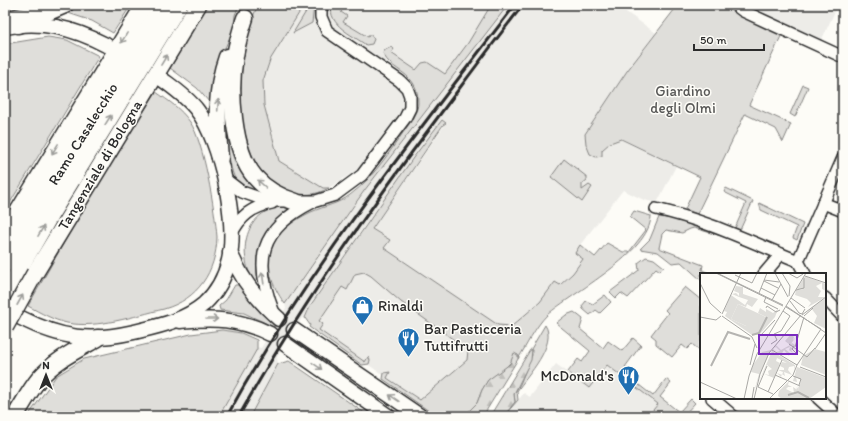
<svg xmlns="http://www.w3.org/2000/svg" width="848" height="421" viewBox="0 0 848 421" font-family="Itim,sans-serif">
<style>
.built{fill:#edece8}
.green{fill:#dfdeda;stroke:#858482}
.forest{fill:url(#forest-firs);stroke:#858482}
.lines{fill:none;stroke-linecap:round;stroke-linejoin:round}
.minor-casing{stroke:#2b2b2b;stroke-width:14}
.major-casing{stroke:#2b2b2b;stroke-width:17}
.highway-casing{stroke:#2b2b2b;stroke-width:19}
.minor{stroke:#fdfcf7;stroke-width:11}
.major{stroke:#fdfcf7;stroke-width:14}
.highway{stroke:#fdfcf7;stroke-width:16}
.rail{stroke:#2b2b2b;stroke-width:3}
.highway-bridge-casing{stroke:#2b2b2b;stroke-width:19;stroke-linecap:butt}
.highway-bridge{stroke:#fdfcf7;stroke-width:16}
.oneway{stroke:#9e9e9b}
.labels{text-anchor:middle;stroke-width:3;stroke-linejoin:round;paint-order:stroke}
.park-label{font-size:15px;fill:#585857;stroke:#fdfcf7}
.street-label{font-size:15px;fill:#2b2b2b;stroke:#fdfcf7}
.poi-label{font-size:15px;fill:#2b2b2b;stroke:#fdfcf7;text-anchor:start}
.inset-river{fill:none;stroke:#b5b4b1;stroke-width:2}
.inset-road{fill:none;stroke:#a9a8a5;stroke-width:1}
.view{fill:#7b2cbf;fill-opacity:0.15;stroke:#7b2cbf;stroke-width:2}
.inset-edge{fill:none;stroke:#2b2b2b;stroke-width:2}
</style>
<defs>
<pattern id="forest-firs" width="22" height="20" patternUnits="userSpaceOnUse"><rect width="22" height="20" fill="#dfdeda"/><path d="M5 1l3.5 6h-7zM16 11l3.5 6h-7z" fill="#c0bfbb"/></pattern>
</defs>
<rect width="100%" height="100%" fill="#fdfcf7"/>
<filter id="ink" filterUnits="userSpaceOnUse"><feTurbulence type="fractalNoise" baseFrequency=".025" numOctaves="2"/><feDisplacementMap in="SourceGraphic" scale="8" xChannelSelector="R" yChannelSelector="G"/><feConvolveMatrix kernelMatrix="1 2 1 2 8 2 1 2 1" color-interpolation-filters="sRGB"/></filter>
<g filter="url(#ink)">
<g class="built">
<path d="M 304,5 L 630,5 L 626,12 L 656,33 L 627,71 L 591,125 L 676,166 L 657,203 L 644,200 L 623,190 L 580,245 L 588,252 L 573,273 L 512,326 L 475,353 L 420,400 L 310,325 L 372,229 L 446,123 L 442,121 L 362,230 L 310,306 L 305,318 L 302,318 L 277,357 L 278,364 L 250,416 L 219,416 L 257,347 L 261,348 L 286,308 L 285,304 L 336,216 L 375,171 L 412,120 L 400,112 L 361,166 L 355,171 L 329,188 L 323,188 L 279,161 L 264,105 L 263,81 L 270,60 Z"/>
<path d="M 745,5 L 838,5 L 821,41 Z"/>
<path d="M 556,364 L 589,388 L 607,365 L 658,404 L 648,416 L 505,416 L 524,393 L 530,397 Z"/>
</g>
<g class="green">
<path d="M 78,5 L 131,5 L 113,33 L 92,21 L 68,13 Z"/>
<path d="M 208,5 L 239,5 L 235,15 L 234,28 L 220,59 L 210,103 L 197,88 L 170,68 Z"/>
<path d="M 258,5 L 304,5 L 270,60 L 263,81 L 264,105 L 279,161 L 323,188 L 329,188 C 314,196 304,196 288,191 C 227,170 235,52 258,5 Z"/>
<path d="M 310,5 L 314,5 L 312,23 L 293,33 Z"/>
<path d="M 331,5 L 345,5 L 341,12 L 347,16 L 343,22 L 368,37 L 370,34 L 374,39 L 372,44 L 366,45 C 351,34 329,26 331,5 Z"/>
<path d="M 491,5 L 508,5 L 364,191 L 285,304 C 256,264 267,233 311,212 C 325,206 338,204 350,195 C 376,176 393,146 412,120 C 413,116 418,110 418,103 C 419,71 391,73 383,53 L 385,50 L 391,47 L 394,49 L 391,53 L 416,70 L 422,63 L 427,62 L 445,74 L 468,43 Z"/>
<path d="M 678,5 L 722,5 L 782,34 L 749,105 L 791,124 L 783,142 L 776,129 L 745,114 L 697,214 L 685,209 L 700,177 L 621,139 L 610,143 L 602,150 L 602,156 L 596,157 L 590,154 L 586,144 L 585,134 L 627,71 Z"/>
<path d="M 48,37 L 67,40 L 99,56 L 5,211 L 5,44 Z"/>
<path d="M 803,85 L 808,87 L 795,117 L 790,114 Z"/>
<path d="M 156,92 C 169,101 181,109 190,122 C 204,142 215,211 217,237 C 216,272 198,299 164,309 C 134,316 98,329 67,323 C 53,320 41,313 28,306 L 87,202 Z"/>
<path d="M 224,101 L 262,192 L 260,195 C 253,192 243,189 238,183 C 226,169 226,119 224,101 Z"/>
<path d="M 442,120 L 446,123 L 443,125 L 372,229 L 390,240 L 384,248 L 498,325 L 512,326 L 540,302 L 555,282 L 560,285 L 573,273 L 583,259 L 575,253 L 580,245 L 595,257 L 607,243 L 623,252 L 629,252 L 646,230 L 630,217 L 634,211 L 651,216 C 650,253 573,292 547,315 C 535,327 527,345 518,359 L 518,355 L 501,372 L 488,380 L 482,390 L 477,403 L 464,416 L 436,416 L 383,379 L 384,373 L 390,372 L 387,378 L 420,400 L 467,360 L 468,350 L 401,302 L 371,276 L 364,272 L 355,274 L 347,290 L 342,287 L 319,321 L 323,324 L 319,330 L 365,362 L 368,357 L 370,360 L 369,364 L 362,365 L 309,327 L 310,325 L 305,318 L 310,306 L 413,158 Z"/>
<path d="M 564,159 L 587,177 L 587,180 L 582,184 L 582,190 L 589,185 L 592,187 L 582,202 L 551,177 Z"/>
<path d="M 726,188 L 753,201 L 740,230 L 735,228 L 746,203 L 724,192 Z"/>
<path d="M 759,203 L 803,224 L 797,240 L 793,238 L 797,227 L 761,210 Z"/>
<path d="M 279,207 L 289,208 C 260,232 248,258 263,294 C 237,269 237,215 279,207 Z"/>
<path d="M 659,217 L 673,219 L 738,241 L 694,228 L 690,229 L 682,233 L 666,230 L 662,234 L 659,248 L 703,265 L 702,270 L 707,272 L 707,274 L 701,274 L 701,280 L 681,262 L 672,263 L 658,252 L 640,249 L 650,239 Z"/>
<path d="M 646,257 L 654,259 L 664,267 L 660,271 L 656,268 L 628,298 L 621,293 L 616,298 L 610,292 L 639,270 L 638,263 Z"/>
<path d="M 235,285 L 239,285 L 254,306 L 275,325 L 274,327 L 244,313 L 220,310 L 219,306 L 226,300 Z"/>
<path d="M 685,287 L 701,300 L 701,352 L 692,344 L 687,349 L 682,345 L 672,357 L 656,344 L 656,339 L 651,335 L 668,313 L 665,310 Z"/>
<path d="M 605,295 L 611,302 L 600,313 L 596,310 L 590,315 L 583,309 L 582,306 L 586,301 L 593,304 Z"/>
<path d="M 574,312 L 583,319 L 580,329 L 603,348 L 608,341 L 622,351 L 633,338 L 641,345 L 625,367 L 638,376 L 634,381 L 653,396 L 666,379 L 671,383 L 660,397 L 679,412 L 691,399 L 695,403 L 683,416 L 648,416 L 658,404 L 607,365 L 589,388 L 568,372 L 578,359 L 582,362 L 590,351 L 556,323 L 566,315 Z"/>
<path d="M 545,325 C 558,344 527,376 517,391 L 518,400 L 504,416 L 515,402 L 514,394 L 520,384 L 532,355 L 531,349 Z"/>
<path d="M 222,330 L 241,333 L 257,340 L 257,349 L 219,416 L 28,416 L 56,376 L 84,359 L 191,334 Z"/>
<path d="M 289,361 L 369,416 L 250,416 L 278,364 Z"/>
</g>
<g class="forest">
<path d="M 530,350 L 532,350 L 531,360 L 514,394 L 515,402 L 504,416 L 490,416 Z"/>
<path d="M 514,353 L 518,355 L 518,359 L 483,416 L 464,416 L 477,403 L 482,390 L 488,380 L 510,364 Z"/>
</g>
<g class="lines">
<defs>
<g id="minor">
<path d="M 735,5 L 743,11 L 843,57"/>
<path d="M 5,17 L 33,11 L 41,7"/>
<path d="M 225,179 L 242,192 L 268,201 L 316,201 L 335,195 L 362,175 L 405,118 L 410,108 L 410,96 L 407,88 L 400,81 L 327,31 L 321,17 L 321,5"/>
<path d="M 823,203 L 843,211"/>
<path d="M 656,209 C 706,220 751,242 798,261"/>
<path d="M 231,235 C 240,216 252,207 272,203"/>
<path d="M 798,261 L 843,158"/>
<path d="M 798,261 L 805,274"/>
<path d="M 764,274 L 781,254"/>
<path d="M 825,298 L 843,317"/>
<path d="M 274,313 C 253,260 259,229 313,202"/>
<path d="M 712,398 L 733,416"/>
<path d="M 818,398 L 838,416"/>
</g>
<g id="major">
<path d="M 5,27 C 42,20 73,28 106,45"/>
<path d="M 230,252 C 241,279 257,300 279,319"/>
<path d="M 21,318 C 62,339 90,342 134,332 C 159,326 184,321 204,304 C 216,293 225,277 229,260 C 238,222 221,141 197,110 C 188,98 175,89 163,80"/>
<path d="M 180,321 C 214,318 238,318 270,334"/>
<path d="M 294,330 L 420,416"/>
<path d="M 285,344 L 388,416"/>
</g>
<g id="highway">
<path d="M 245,18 C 241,30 237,43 235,56 C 229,89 232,151 255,177 C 266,190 280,197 296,202"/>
<path d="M 18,25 L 65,5"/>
<path d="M 220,158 C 217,123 215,90 227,57"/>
<path d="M 5,233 L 144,5"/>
<path d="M 5,264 L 30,220 L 162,5"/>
<path d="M 35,273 L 198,5"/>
<path d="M 5,294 L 51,214 L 179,5"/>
<path d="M 15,416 C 23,404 30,390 39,379 C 55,360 77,350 98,338"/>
</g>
</defs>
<use href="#minor" class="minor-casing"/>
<use href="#major" class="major-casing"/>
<use href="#highway" class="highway-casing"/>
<use href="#minor" class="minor"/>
<use href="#major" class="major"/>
<use href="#highway" class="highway"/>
<g class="rail">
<path d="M 227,416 C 308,269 413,138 515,5"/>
<path d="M 239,416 C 298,310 368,210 441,113 C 468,77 495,40 523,5"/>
</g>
<defs>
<path id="highway-bridge" d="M 5,327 L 35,273"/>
</defs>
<use href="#highway-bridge" class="highway-bridge-casing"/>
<use href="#highway-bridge" class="highway-bridge"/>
</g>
<defs><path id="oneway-shaft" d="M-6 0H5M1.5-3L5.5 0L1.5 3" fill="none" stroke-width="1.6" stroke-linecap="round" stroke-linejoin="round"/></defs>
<g class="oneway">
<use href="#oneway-shaft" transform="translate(124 38) rotate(122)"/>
<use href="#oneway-shaft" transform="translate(164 60) rotate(-59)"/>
<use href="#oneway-shaft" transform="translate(218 105) rotate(-87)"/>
<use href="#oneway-shaft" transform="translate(108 120) rotate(-58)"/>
<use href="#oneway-shaft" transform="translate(55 149) rotate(122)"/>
<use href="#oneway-shaft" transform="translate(262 184) rotate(-138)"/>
<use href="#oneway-shaft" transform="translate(41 231) rotate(-60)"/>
<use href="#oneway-shaft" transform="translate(263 278) rotate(-98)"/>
<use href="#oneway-shaft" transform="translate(20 300) rotate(-61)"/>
<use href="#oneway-shaft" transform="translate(212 319)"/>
<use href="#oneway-shaft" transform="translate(317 366) rotate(35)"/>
<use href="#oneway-shaft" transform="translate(394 398) rotate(-146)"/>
</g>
</g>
<defs>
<symbol id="shop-pin" viewBox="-11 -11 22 30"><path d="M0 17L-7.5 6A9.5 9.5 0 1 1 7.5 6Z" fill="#1f6fb2" stroke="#fdfcf7"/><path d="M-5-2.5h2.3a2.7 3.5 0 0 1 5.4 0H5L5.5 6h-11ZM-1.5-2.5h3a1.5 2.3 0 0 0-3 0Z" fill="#fff"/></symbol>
<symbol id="restaurant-pin" viewBox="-11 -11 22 30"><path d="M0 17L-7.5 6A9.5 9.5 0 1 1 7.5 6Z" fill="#1f6fb2" stroke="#fdfcf7"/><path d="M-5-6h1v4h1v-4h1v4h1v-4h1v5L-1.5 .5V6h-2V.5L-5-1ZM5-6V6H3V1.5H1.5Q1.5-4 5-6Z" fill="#fff"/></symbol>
</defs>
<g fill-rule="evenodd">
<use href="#shop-pin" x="350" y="294" width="25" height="34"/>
<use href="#restaurant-pin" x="396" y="326" width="25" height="34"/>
<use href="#restaurant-pin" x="616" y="364" width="25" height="34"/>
</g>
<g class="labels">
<g class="park-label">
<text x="683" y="96">Giardino<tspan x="683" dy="17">degli Olmi</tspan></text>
</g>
<g class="street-label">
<text transform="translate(83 134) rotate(-58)" y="5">Ramo Casalecchio</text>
<text transform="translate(100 165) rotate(-59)" y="5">Tangenziale di Bologna</text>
</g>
<g class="poi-label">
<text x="378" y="311">Rinaldi</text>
<text x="424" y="334">Bar Pasticceria<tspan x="424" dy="17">Tuttifrutti</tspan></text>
<text x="614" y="381" text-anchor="end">McDonald's</text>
</g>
</g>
<g transform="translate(700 273)">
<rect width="126" height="126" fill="#fdfcf7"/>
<path d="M 105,3 L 126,11 L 126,18 L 122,16 L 122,10 L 116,13 L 121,18 L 118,24 L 126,24 L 108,34 L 111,30 L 107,26 L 95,22 L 96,17 L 103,17 L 97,16 ZM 36,13 L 43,14 L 43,21 L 58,26 L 52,34 L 47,31 L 46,34 L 38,31 L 31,46 L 46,53 L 66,44 L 58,40 L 60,35 L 66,39 L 66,36 L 73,40 L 78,36 L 75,44 L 59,62 L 52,62 L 25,43 L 27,39 L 24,38 L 31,22 L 45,32 L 48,27 L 39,24 L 41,21 L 39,24 L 32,21 L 36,20 L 39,23 L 39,20 L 34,18 ZM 126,25 L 126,56 L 114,50 L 117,43 L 111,35 ZM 91,61 L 94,64 L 93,67 L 96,64 L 90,72 L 92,70 L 95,72 L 95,73 L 89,73 L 94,76 L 91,77 L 93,80 L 89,77 L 90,74 L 85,76 L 90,80 L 89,83 L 84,77 L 81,82 L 76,79 L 80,78 L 76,74 L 73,76 L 76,78 L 73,77 L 79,67 L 76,72 L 81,77 L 90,72 L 85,68 ZM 115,76 L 126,79 L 126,102 L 101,92 L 103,83 ZM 71,77 L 60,101 L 53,122 L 59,101 L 51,99 L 53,92 L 62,79 ZM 72,78 L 95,92 L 94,98 L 94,93 L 89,94 L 88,97 L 92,102 L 84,99 L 85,103 L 82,101 L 81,104 L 77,100 L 82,102 L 83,99 L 78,97 L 84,97 L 84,95 L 80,93 L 82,89 L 87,90 L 77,85 L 76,88 L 80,90 L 74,105 L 64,101 L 69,102 L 68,98 L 72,96 L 67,92 L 58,111 ZM 97,94 L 126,105 L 126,114 L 109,126 L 82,126 L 78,123 L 79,118 L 89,108 L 88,112 L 92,114 L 88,114 L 86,116 L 94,120 L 93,114 L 96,116 L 98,112 L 96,117 L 99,113 L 98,118 L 101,107 L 96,104 L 97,109 L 93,108 Z" fill="#dfdeda"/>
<path d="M 38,31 L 66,44 L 59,59 L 31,46 Z" fill="#dfdeda"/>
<path class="inset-river" d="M 52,62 L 59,60 L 67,44M 11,93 L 28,59 L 50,66M 88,122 L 98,119 L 109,125"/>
<path class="inset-road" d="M 16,0 L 83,33M 17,0 L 83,32M 75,0 L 88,24M 82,0 L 90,13 L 89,23M 88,0 L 97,5 L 103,1M 35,2 L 52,10 L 57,0M 105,3 L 126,10M 64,7 L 79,9M 64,8 L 78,15M 0,10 L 10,30 L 21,40M 61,15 L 75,22M 96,17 L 104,15 L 104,5M 59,20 L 67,0M 66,24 L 64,29 L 78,36M 91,25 L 105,35M 72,27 L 81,11M 90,28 L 99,40 L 102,41 L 105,36M 86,33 L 126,60M 86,34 L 121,56M 66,35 L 67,33 L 76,39 L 80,37M 22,41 L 41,0M 102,42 L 126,24M 22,43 L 52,64 L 57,75M 104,43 L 113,35M 0,44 L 16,47 L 21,43M 60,63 L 75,47M 71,71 L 77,67 L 74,61 L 81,58 L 90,43 L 83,38M 89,71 L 107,84 L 115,75M 94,73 L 92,76 L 98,82M 95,74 L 104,44M 115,76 L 126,60M 72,77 L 97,92M 50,92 L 55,71M 97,92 L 121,56M 67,93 L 58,114 L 73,121M 100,94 L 126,104M 75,102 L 100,113M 93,103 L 101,106 L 99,112M 0,109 L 37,126M 68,119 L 82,87M 44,126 L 49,103 L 57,81 L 106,0M 52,126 L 54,114M 54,126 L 60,101 L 69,80 L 101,42M 69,126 L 93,102 L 97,92"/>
<path class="view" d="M 59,62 L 97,62 L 97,81 L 59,81 Z"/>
<rect width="126" height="126" class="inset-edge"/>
</g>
<rect width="848" height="421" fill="none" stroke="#fdfcf7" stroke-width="20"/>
<rect x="10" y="10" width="828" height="401" fill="none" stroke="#2b2b2b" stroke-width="1.5" filter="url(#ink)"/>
<g transform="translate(46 375)" stroke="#fdfcf7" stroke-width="3" paint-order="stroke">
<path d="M0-3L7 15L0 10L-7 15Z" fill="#2b2b2b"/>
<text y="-6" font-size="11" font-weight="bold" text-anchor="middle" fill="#2b2b2b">N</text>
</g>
<path d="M694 44v6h70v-6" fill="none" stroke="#2b2b2b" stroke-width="2"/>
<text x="700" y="44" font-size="12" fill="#2b2b2b" stroke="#fdfcf7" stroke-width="3" paint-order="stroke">50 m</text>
</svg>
